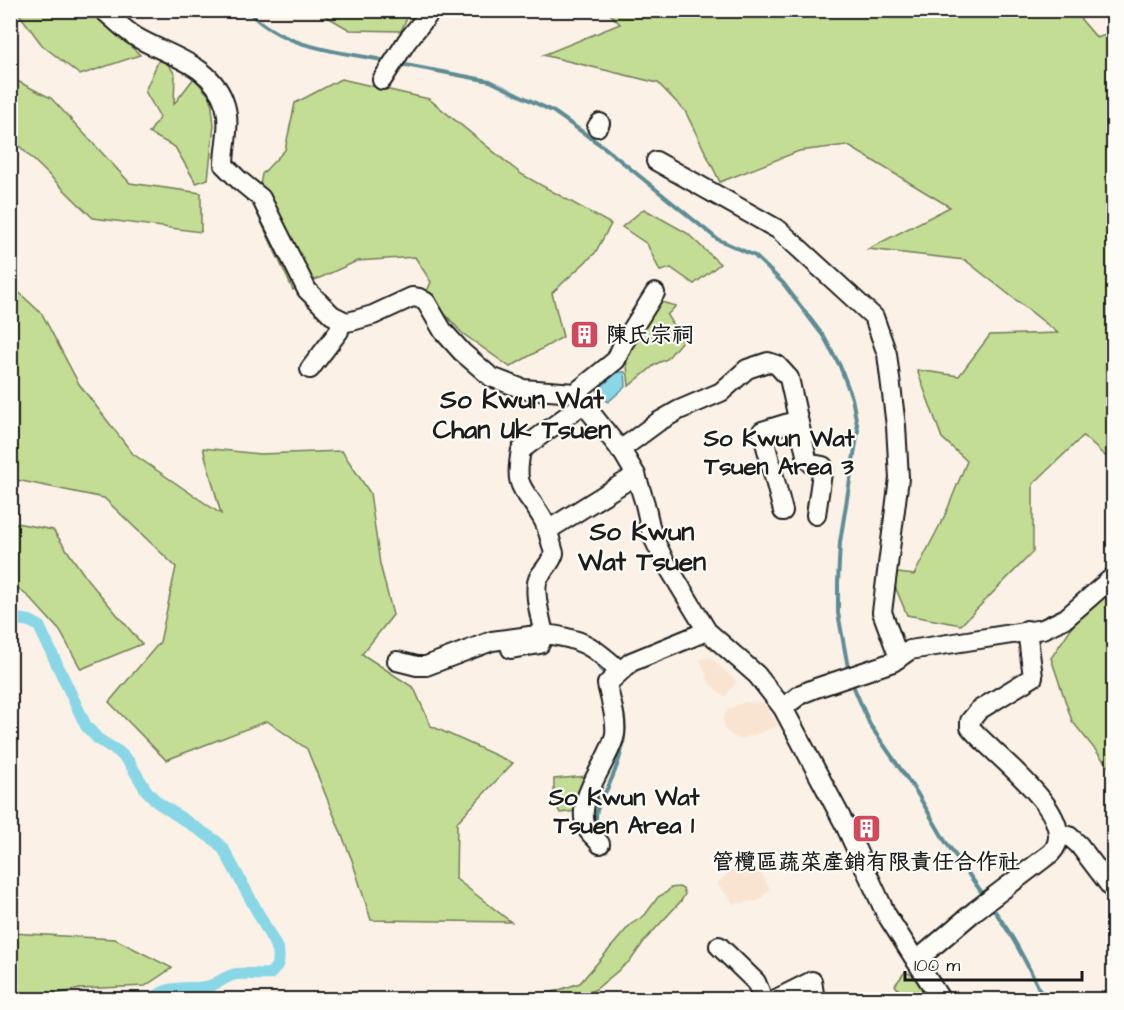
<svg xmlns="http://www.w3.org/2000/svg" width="1124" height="1010" viewBox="0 0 1124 1010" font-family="'Architects Daughter','LXGW WenKai TC',sans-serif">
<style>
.built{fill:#f9e4d2}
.green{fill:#c4dd94;stroke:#707c58;stroke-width:1.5}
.water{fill:#89d7e6;stroke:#5d8c95;stroke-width:1.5}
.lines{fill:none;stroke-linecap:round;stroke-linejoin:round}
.stream{stroke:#5d8c95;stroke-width:4}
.canal{stroke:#89d7e6;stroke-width:12}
.minor-casing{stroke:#1c1c1c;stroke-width:22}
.minor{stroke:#fdfcf7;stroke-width:18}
.labels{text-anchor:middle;stroke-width:4.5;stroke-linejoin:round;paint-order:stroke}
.poi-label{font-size:22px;font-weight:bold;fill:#1c1c1c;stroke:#fdfcf7;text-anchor:start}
.neighbourhood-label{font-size:24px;font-weight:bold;fill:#1c1c1c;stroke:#fdfcf7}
.quarter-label{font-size:26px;font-weight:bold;fill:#1c1c1c;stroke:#fdfcf7}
</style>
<rect width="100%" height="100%" fill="#fbf1e6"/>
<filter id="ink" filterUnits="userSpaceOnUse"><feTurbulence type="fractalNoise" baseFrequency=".0167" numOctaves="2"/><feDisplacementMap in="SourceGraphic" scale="12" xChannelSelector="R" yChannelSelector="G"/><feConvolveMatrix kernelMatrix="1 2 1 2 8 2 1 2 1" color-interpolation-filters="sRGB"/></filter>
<g filter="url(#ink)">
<g class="built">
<path d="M 710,657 L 737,682 L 724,697 L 709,683 L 700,659 Z"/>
<path d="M 745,702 L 764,703 L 778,726 L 739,740 L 725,730 L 723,719 L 728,709 Z"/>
<path d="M 746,859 L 763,876 L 770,889 L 758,901 L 734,904 L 717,884 L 741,860 Z"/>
</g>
<g class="green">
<path d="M 47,10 L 92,11 L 140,55 L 80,75 L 42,45 L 17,11 L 12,11 Z"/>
<path d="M 606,10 L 1073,10 L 1097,38 L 1113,32 L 1113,463 L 1083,436 L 1033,484 L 1033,552 L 961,625 L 907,615 L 889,572 L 914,575 L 945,515 L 967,461 L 942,438 L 917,370 L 959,376 L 990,335 L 1058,333 L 965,260 L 868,249 L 950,207 L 847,145 L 799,151 L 720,182 L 685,111 L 658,83 L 543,55 L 620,24 Z"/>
<path d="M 317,11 L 410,11 L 401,31 L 350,30 Z"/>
<path d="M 161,55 L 175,74 L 174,104 L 194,78 L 211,98 L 214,125 L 208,179 L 196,183 L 175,147 L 149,133 L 160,117 L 145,91 Z"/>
<path d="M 11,78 L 51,98 L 130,183 L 201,193 L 201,232 L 93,218 L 11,138 Z"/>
<path d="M 341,79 L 429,99 L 521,174 L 611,224 L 595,253 L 552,293 L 563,337 L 510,367 L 462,333 L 426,293 L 431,282 L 415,257 L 357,261 L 293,290 L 256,211 L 262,174 L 285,150 L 295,103 Z"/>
<path d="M 644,209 L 687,233 L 720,264 L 694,284 L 671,268 L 660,271 L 647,244 L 622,227 Z"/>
<path d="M 10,284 L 42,314 L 79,384 L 133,454 L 221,514 L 203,448 L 260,454 L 342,451 L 370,493 L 380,564 L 393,615 L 362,654 L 414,688 L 431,726 L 513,763 L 457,822 L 456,879 L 511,922 L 371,920 L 352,860 L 307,749 L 267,721 L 166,760 L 109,702 L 160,642 L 176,567 L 104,498 L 17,480 L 11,481 Z"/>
<path d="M 657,301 L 676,306 L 667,315 L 682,341 L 667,359 L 656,364 L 629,386 L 626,356 Z"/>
<path d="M 11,522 L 53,530 L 87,579 L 142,644 L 81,669 L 60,631 L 30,598 L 11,583 Z"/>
<path d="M 1113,592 L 1113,772 L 1072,721 L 1051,658 L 1082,612 Z"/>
<path d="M 587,776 L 578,796 L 576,811 L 560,813 L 554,801 L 554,779 Z"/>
<path d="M 679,887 L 683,889 L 685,894 L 681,901 L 645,940 L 631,960 L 596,989 L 575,999 L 507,999 L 522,993 L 527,997 L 553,992 L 580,983 L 630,925 L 645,915 L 658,897 L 667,892 L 670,888 Z"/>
<path d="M 11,933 L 115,939 L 172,968 L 145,986 L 80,989 L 31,999 L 11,999 Z"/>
<path d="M 905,972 L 917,977 L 932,999 L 905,999 L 895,985 Z"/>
</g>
<path class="water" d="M 618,372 L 625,372 L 626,386 L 608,402 L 597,390 Z"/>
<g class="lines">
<g class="stream">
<path d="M 247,10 C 283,49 338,51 387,61"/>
<path d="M 400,64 L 490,81 L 554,112 L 605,148 L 717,239 L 755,256 L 783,283 L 824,337 L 840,366 L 852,398 L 858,430 L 840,542 L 838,583 L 838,613 L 849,673"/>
<path d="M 595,660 L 606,676"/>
<path d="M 852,683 L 870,725 L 917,793 L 945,841 L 985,897"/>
<path d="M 598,830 C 592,813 600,802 608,787 C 620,761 632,728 619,701"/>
<path d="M 991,906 C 1013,935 1029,966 1044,1000"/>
</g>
<path class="canal" d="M 10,618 L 30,621 L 39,626 L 86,726 L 98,739 L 119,752 L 129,762 L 146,790 L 157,802 L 216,841 L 224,850 L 278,950 C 280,962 278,966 270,974 C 259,975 247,973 236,974 C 225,976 217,985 206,987 C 186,990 168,984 152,1000"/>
<defs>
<g id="minor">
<path d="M 103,10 C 114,19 124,30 136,37 C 168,56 213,64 225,105 C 231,124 224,146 224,165 L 239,180 L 261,198 L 307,290 L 332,315 L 346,322 L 352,321 L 373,315 L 412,297 L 419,298 L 426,302 L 443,331 L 462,352 L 491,377 L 523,389 L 575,393 L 616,360 L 623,344 L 655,293"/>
<path d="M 382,80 L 407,41 L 432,10"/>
<path d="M 597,127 L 600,123"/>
<path d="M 656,161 L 779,230 L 874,317 L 887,354 L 896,426 L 899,478 L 882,612 L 899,658"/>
<path d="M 310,369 L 339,331 L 341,320"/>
<path d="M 575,393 L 623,453 L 636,475 L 645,504 L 652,535 L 664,560 L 707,631 L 757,675 L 783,708 L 845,825 L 886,914 L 941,1000"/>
<path d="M 583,404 L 521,450 C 514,489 522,485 541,516 C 548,526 550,540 554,553 C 552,562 544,569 539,577 C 532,589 541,620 544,634 C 581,638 593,646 620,671"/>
<path d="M 620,450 L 658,422 L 679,410 L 721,392 L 747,369 L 768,362 L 777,365 L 789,378 L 807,459 L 812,464 L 823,466 L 816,515"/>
<path d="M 783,511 L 762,431 L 798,420"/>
<path d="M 548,530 L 636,475"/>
<path d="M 397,661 L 417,666 L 426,666 L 492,641 L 544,634 L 540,644 L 511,649"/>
<path d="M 783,708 L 801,694 L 816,688 L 893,662 L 910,650 L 1043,629 L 1066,618 L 1114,576"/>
<path d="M 1059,835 L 1069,836 L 1079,845 L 1114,891"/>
<path d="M 600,844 C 597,839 591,835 588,830 C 571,801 610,762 615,734 C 617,718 610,699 607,684 L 631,662 L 707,631"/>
<path d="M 719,946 L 756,982 L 761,994 L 766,1000"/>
<path d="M 916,961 L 976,910 L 1051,853 C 1085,818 989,752 970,727 L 970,721 L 979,710 L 1033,677 L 1027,630"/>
<path d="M 774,1000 L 812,981 L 815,1000"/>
</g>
</defs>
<use href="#minor" class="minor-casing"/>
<use href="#minor" class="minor"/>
</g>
</g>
<defs>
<symbol id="building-square" viewBox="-11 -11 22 22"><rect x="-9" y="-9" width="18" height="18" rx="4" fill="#d1495b" stroke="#fdfcf7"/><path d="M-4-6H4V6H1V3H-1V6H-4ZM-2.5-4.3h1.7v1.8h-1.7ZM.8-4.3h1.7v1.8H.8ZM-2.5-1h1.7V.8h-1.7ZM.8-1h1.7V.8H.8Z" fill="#fff"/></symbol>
</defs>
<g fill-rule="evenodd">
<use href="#building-square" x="568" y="318" width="33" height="33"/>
<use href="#building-square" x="850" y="812" width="33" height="33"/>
</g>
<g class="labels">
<g class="poi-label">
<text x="606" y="342">陳氏宗祠</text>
<text x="866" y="869" text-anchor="middle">管欖區蔬菜產銷有限責任合作社</text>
</g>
<g class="neighbourhood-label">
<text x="779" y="446">So Kwun Wat<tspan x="779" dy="28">Tsuen Area 3</tspan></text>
<text x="624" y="805">So Kwun Wat<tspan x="624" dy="28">Tsuen Area 1</tspan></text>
</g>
<g class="quarter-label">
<text x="522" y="408">So Kwun Wat<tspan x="522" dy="30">Chan Uk Tsuen</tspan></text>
<text x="642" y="540">So Kwun<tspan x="642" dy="30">Wat Tsuen</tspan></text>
</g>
</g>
<rect width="1124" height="1010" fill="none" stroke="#fdfcf7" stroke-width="36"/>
<rect x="18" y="18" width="1088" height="974" fill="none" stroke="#1c1c1c" stroke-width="2" filter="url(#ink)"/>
<path d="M905 971v9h177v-9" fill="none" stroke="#1c1c1c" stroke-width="3"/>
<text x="914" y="971" font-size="18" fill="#1c1c1c" stroke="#fdfcf7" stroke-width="4.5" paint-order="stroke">100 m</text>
</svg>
